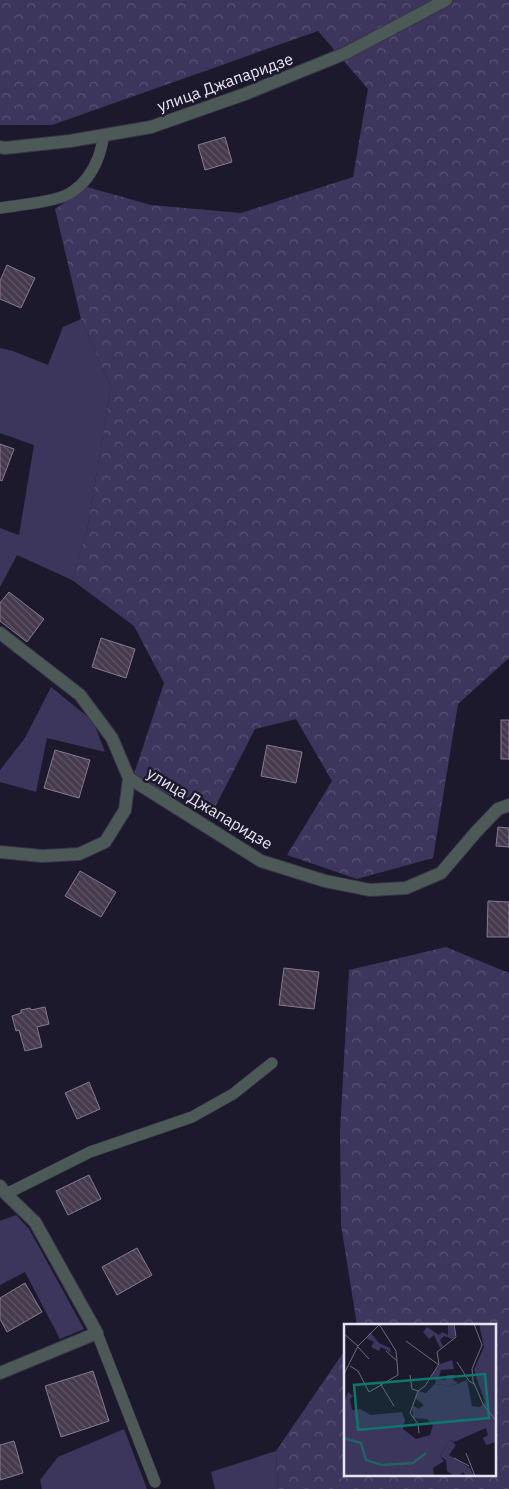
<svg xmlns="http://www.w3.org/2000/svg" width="509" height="1489" viewBox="0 0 509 1489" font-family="'IBM Plex Sans',sans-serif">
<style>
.green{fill:#3c365c}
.forest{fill:url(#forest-crowns)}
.building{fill:url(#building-back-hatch);stroke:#877a8f}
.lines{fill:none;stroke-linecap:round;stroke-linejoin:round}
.service-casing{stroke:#383548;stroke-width:12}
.minor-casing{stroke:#383548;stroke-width:14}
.tertiary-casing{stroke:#383548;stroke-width:14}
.service{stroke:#4d5957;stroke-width:11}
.minor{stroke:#4d5957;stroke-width:12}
.tertiary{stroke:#4d5957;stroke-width:12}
.labels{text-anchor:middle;stroke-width:5;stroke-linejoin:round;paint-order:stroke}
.street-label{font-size:16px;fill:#e5e4f1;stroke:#1c192c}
.inset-river{fill:none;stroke:#226265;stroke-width:2.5}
.inset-road{fill:none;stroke:#6c6a7b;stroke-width:1}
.view{fill:#0f766e;fill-opacity:0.15;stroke:#0f766e;stroke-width:2.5}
.inset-edge{fill:none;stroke:#e5e4f1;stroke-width:2.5}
</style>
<defs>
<pattern id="forest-crowns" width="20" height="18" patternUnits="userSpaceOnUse" patternTransform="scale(1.25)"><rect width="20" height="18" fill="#3c365c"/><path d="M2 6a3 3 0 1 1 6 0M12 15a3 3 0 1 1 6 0" fill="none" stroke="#585374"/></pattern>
<pattern id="building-back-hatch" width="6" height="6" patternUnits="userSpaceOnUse" patternTransform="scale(1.25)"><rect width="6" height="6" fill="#463a4d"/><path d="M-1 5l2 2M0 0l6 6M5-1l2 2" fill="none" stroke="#615667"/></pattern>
</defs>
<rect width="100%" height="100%" fill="#1c192c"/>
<g class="green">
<path d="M 81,319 L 111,387 L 87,531 L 72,580 L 17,555 L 0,587 L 0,528 L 19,535 L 34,445 L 0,433 L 0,348 L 13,351 L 48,365 L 63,327 Z"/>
<path d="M 51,687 L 93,721 L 105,752 L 47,738 L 36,792 L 0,782 L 0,770 L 25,738 Z"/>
<path d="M 16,1215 L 29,1229 L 84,1329 L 60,1339 L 25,1272 L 0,1285 L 0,1221 Z"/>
<path d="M 124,1429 L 147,1489 L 42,1489 L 40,1480 L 58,1457 Z"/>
<path d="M 276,1451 L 278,1489 L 215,1489 L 211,1472 Z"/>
</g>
<g class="forest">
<path d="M 0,0 L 509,0 L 509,658 L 458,704 L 433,858 L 357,879 L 287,855 L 332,781 L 296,719 L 255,729 L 211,815 L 133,777 L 164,683 L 134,626 L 72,580 L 87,531 L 111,387 L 81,319 L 55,209 L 87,187 L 151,205 L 241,213 L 353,177 L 368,89 L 318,31 L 52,125 L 0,125 Z"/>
<path d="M 446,947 L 509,973 L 509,1489 L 278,1489 L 276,1451 L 345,1350 L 345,1475 L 495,1475 L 495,1325 L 357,1325 L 341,1225 L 340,1131 L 349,970 Z"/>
</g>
<g class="building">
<path d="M 225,137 L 232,162 L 205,170 L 198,145 Z"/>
<path d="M 7,265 L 35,278 L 21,308 L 0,299 L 0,281 Z"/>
<path d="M 0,444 L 14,449 L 2,481 L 0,480 Z"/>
<path d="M 9,592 L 44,619 L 27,642 L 0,621 L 0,603 Z"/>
<path d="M 101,638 L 135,649 L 126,678 L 92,667 Z"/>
<rect x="501" y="720" width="8" height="39"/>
<path d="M 267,745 L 302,752 L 296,783 L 261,776 Z"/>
<path d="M 55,750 L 90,760 L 79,798 L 44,788 Z"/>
<path d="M 498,827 L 509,828 L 509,847 L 496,846 Z"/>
<path d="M 80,871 L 116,892 L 101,917 L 65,896 Z"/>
<path d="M 488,901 L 509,902 L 509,937 L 487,937 Z"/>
<path d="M 284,968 L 319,972 L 314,1009 L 279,1005 Z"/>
<path d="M 45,1007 L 49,1024 L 37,1027 L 42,1047 L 25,1051 L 19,1030 L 16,1031 L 12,1016 L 21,1013 L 21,1010 L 30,1008 L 31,1010 Z"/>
<path d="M 89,1082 L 100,1109 L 77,1119 L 65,1093 Z"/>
<path d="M 89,1175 L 101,1199 L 68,1215 L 56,1191 Z"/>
<path d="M 137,1248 L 152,1275 L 117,1295 L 102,1267 Z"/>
<path d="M 25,1283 L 42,1312 L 7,1332 L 0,1319 L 0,1298 Z"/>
<path d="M 93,1371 L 109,1421 L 61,1437 L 45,1386 Z"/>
<path d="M 14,1441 L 23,1473 L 0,1480 L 0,1445 Z"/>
</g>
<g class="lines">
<defs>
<g id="service">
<path d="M 0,208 C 18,205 58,202 72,192 C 84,184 93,171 98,158 C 101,151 102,143 104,135"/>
<path d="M 6,1194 L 90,1152 L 192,1117 L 233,1094 L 272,1063"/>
<path d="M 97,1333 L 155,1482"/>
</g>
<g id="minor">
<path d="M 0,633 L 80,695 L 112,738 L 129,778 L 125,810 L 105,842 L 79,854 L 42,856 L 0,852"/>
<path d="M 129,778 L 261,861 L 325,881 L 370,890 L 406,888 L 441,873 L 476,832 L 498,809 L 509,805"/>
<path d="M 0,1186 L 6,1194 L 35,1222 L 97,1333 L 0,1373"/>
</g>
<path id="tertiary" d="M 0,147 L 5,148 L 70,141 L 151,127 L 245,94 L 346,53 L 446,0"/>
</defs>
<use href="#service" class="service-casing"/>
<use href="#minor" class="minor-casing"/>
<use href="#tertiary" class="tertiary-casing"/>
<use href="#service" class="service"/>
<use href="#minor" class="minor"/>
<use href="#tertiary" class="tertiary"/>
</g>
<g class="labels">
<g class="street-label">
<text transform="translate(225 82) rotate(-20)" y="6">улица Джапаридзе</text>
<text transform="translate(210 808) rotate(31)" y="6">улица Джапаридзе</text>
</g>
</g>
<g transform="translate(344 1324)">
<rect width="152" height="152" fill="#1c192c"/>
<path d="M 104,0 L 109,0 L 112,11 L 109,15 L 100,12 L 96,16 L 99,22 L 96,24 L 90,11 L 85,15 L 79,8 L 83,3 L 95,11 L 98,8 L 104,11 ZM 26,8 L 35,19 L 46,24 L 47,29 L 37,23 L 35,27 L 27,23 L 30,18 L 22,14 ZM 108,36 L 110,45 L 97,46 L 94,55 L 102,56 L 103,51 L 111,51 L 109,56 L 114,59 L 108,62 L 91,60 L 92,55 L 87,53 L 96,40 ZM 106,116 L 112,121 L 105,131 L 126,144 L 130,152 L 122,152 L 119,148 L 115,152 L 110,152 L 103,147 L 102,136 L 96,132 Z" fill="#3c365c"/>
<path d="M 135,0 L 152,0 L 152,118 L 142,121 L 139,114 L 144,111 L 142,104 L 110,118 L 106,116 L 96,132 L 100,137 L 89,144 L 90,152 L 0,152 L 0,79 L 4,68 L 9,72 L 6,75 L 8,86 L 16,85 L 27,91 L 58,88 L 61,96 L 59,105 L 72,115 L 86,111 L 89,101 L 83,95 L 69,94 L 68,81 L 75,85 L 80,81 L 71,74 L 74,67 L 82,69 L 91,60 L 108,62 L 123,56 L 128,82 L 136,83 L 141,78 L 130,46 L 140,23 Z" fill="#3c365c"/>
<path class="inset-river" d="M 0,114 L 17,119 L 22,136 L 38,141 L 69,139 L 82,129"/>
<path class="inset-road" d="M 35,0 L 52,27 L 53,37M 130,0 L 138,21 L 128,45 L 129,57 L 139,80 L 153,98M 0,10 L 14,22M 62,17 L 95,41M 14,23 L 25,35M 113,38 L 125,57 L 130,60M 6,42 L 14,47 L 25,68 L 54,51 L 53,37 L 42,27M 0,50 L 14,22 L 36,0M 66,51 L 68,65 L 74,67 L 81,62 L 95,40 L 93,28 L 112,13 L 110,0M 36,59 L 50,82M 74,67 L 66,89 L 74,100 L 75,109M 122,129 L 131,152M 110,134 L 125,142"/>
<path class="view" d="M 141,50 L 145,94 L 14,106 L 10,61 Z"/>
<rect width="152" height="152" class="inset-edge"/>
</g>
</svg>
